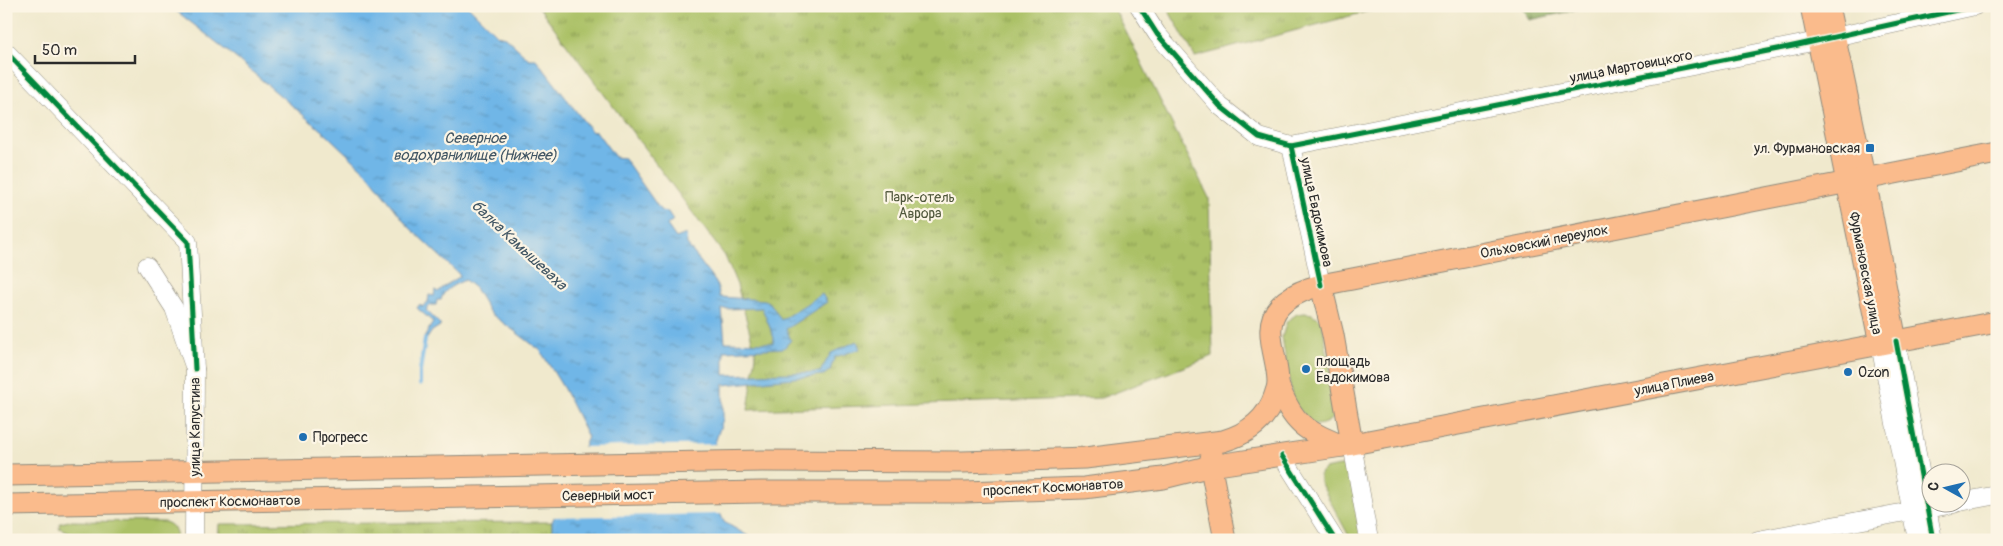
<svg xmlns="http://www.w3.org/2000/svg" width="2003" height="546" viewBox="0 0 2003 546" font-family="Pangolin,sans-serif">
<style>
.grass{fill:#abc166;stroke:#6b7648}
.forest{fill:url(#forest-firs);stroke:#5a6943}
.park{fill:url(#park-tufts);stroke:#6b7648}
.water{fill:url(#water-ripples);stroke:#4e7089;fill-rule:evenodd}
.pier{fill:#f0e9cd}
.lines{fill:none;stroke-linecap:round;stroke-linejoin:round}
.stream{stroke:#70b6e7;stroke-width:4}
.minor-casing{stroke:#8e8a7c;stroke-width:19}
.major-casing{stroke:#8e8a7c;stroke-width:23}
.minor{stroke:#fff;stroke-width:18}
.major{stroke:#fabb8c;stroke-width:21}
.cycleway-casing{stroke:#fcf5e5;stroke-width:8}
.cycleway{stroke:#00873e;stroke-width:5}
.poi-dot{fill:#1f6fb2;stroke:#fcf5e5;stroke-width:2}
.labels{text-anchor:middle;stroke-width:4.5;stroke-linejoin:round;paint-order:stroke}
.street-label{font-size:14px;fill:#2b2b2b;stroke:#fcf5e5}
.poi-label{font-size:14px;fill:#2b2b2b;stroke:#fcf5e5;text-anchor:start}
.park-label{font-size:14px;fill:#51583d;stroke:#fcf5e5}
.water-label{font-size:15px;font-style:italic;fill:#405563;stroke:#fcf5e5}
</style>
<defs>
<pattern id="forest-firs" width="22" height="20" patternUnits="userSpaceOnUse" patternTransform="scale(1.25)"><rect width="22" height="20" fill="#88a75b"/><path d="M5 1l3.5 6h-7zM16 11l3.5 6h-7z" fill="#6f884b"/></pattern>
<pattern id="park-tufts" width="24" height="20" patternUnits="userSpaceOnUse" patternTransform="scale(1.25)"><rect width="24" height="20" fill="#abc166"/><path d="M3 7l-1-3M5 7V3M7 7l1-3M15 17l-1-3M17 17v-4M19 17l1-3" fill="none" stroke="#8b9d54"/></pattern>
<pattern id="water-ripples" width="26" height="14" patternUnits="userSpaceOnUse" patternTransform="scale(1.25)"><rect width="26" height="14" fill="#70b6e7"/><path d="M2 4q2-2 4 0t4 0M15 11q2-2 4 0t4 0" fill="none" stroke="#5c94bb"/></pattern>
</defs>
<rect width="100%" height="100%" fill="#fcf5e5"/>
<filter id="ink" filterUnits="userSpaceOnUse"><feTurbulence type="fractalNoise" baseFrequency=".02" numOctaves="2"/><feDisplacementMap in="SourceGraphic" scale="10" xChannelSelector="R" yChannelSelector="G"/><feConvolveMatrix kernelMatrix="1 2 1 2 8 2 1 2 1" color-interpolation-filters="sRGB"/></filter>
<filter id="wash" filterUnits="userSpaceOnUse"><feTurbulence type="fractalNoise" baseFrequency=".0096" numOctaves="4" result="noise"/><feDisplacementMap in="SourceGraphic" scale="20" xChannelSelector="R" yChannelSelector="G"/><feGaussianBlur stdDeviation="1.12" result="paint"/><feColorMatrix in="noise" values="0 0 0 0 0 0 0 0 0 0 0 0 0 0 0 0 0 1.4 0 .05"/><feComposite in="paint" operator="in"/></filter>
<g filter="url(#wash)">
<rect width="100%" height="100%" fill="#f0e9cd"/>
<g class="grass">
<path d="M 1304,313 L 1312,314 L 1322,321 L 1337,412 C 1331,421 1325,425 1314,425 L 1293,403 L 1282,337 L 1287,321 L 1297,314 Z"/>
<path d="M 1340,466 L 1347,467 L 1350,473 L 1364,540 L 1351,540 L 1320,482 L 1320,473 L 1324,469 Z"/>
<path d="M 69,521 L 165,522 C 174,525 177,531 177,540 L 90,540 L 59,528 L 60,523 Z"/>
</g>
<path class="forest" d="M 1521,6 L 1594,6 L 1530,20 Z"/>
<g class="park">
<path d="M 538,6 L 1113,6 L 1209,198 L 1213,356 L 1101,398 L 748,410 L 756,355 L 737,285 L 725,256 Z"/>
<path d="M 1166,6 L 1388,6 L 1195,57 Z"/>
<path d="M 552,522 L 552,540 L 218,540 L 219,524 Z"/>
</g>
<path class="water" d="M 170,6 L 468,6 L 497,35 L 505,37 L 529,59 L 536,59 L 592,132 L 596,131 L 615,157 L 624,158 L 661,211 L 668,212 L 673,220 L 667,225 L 676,238 L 686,234 L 687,244 L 717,284 L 720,297 L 765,300 L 771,304 L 781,320 L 822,294 L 827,302 L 786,329 L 791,340 L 784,348 L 724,351 L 724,375 L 820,372 L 831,353 L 857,341 L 860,349 L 835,357 L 830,370 L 824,375 L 723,385 L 723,419 L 704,476 L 724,522 L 755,540 L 552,540 L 552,522 L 588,437 L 564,389 L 540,350 L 490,313 L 475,288 L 465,280 C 456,284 443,289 441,300 L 437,300 L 436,305 L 431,305 L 426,310 L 440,324 L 440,326 L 432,331 L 426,340 L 424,338 L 433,322 L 417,308 L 420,304 L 422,307 L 428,302 L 429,295 L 434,296 L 435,290 L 438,292 L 446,285 L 461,276 L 409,227 L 367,173 L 328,136 L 225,49 ZM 762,308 L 774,338 L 773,343 L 725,342 L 722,309 Z"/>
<path class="pier" d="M 718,444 L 707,476 L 723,514 L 551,517 L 581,447 Z"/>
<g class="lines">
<path class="stream" d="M 420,384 L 420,371 L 425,339"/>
</g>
</g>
<g filter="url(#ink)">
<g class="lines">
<defs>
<g id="minor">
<path d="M 1139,6 L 1157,34 L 1220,106 L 1259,137 L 1291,146 L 1798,45 L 1975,6"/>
<path d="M 6,52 L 188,242 L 195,369"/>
<path d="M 1291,146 L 1321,285"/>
<path d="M 147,266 L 174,308 L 195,369 L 194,540"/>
<path d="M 1896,341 L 1933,540"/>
<path d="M 1880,344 L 1917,540"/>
<path d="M 1352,444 L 1369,540"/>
<path d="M 1282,456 L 1335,540"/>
<path d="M 1960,502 L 1997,495"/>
<path d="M 1927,509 L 1954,504"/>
<path d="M 1758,540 L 1911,511"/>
</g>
<g id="major">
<path d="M 1811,6 L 1880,344"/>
<path d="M 1828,6 L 1869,200 L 1896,341"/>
<path d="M 1321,285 L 1333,335 L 1352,444"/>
<path d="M 1278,385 C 1294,425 1303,429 1342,446"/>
<path d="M 1212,454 L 1210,463 L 1225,540"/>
<path d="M 6,475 L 762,461 L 963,462 L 1085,458 L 1223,441 C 1247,434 1267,420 1275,395 C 1276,391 1278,387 1278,384 C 1279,358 1260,328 1280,306 C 1297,288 1325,284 1347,280 L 1997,153"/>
<path d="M 6,505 L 762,492 L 965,492 L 1084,488 L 1163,478 L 1211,466 L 1342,446 L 1997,322"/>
</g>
</defs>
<use href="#minor" class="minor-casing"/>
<use href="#major" class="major-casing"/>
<use href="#minor" class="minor"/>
<use href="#major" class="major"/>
<defs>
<g id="cycleway">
<path d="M 1139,6 L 1157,34 L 1220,106 L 1259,137 L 1291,146 L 1798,45 L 1975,6"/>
<path d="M 6,52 L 188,242 L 195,369"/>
<path d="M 1291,146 L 1321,285"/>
<path d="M 1896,341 L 1933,540"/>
<path d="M 1282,456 L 1335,540"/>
</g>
</defs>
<use href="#cycleway" class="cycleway-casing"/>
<use href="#cycleway" class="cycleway"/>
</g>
</g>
<g class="poi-dot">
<rect x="1865" y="143" width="10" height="10" rx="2.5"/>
<circle cx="1306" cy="369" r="5"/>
<circle cx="1848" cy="372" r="5"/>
<circle cx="303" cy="437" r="5"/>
</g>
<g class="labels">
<g class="street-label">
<text transform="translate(1631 66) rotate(-11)" y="5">улица Мартовицкого</text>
<text transform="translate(1317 212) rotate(78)" y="5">улица Евдокимова</text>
<text transform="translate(1544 241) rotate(-11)" y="5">Ольховский переулок</text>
<text transform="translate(1866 273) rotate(79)" y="5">Фурмановская улица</text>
<text transform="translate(1674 383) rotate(-11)" y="5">улица Плиева</text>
<text transform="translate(195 427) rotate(-90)" y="5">улица Капустина</text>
<text transform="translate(1053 487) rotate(-3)" y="5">проспект Космонавтов</text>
<text transform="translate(608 495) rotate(-1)" y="5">Северный мост</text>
<text transform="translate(230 501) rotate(-1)" y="5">проспект Космонавтов</text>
</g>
<g class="poi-label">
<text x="1860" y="153" text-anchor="end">ул. Фурмановская</text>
<text x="1316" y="366">площадь<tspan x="1316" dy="16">Евдокимова</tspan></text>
<text x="1858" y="377">Ozon</text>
<text x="313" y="442">Прогресс</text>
</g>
<g class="park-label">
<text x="920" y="202">Парк-отель<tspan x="920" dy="16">Аврора</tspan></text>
</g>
<g class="water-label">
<text x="475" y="143">Северное<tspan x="475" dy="17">водохранилище (Нижнее)</tspan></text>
<text transform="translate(519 245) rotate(43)" y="5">балка Камышеваха</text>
</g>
</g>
<rect width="2003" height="546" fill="none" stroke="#fcf5e5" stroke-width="25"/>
<g transform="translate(1946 488) rotate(278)"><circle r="24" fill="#fcf5e5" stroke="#a8a49b"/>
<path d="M0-4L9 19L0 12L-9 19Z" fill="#1f6fb2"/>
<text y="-8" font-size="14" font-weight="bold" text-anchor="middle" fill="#2b2b2b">С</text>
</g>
<path d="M35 55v8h100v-8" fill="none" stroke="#2b2b2b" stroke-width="2.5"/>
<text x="42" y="55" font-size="15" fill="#2b2b2b" stroke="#fcf5e5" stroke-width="4" paint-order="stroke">50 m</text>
</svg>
